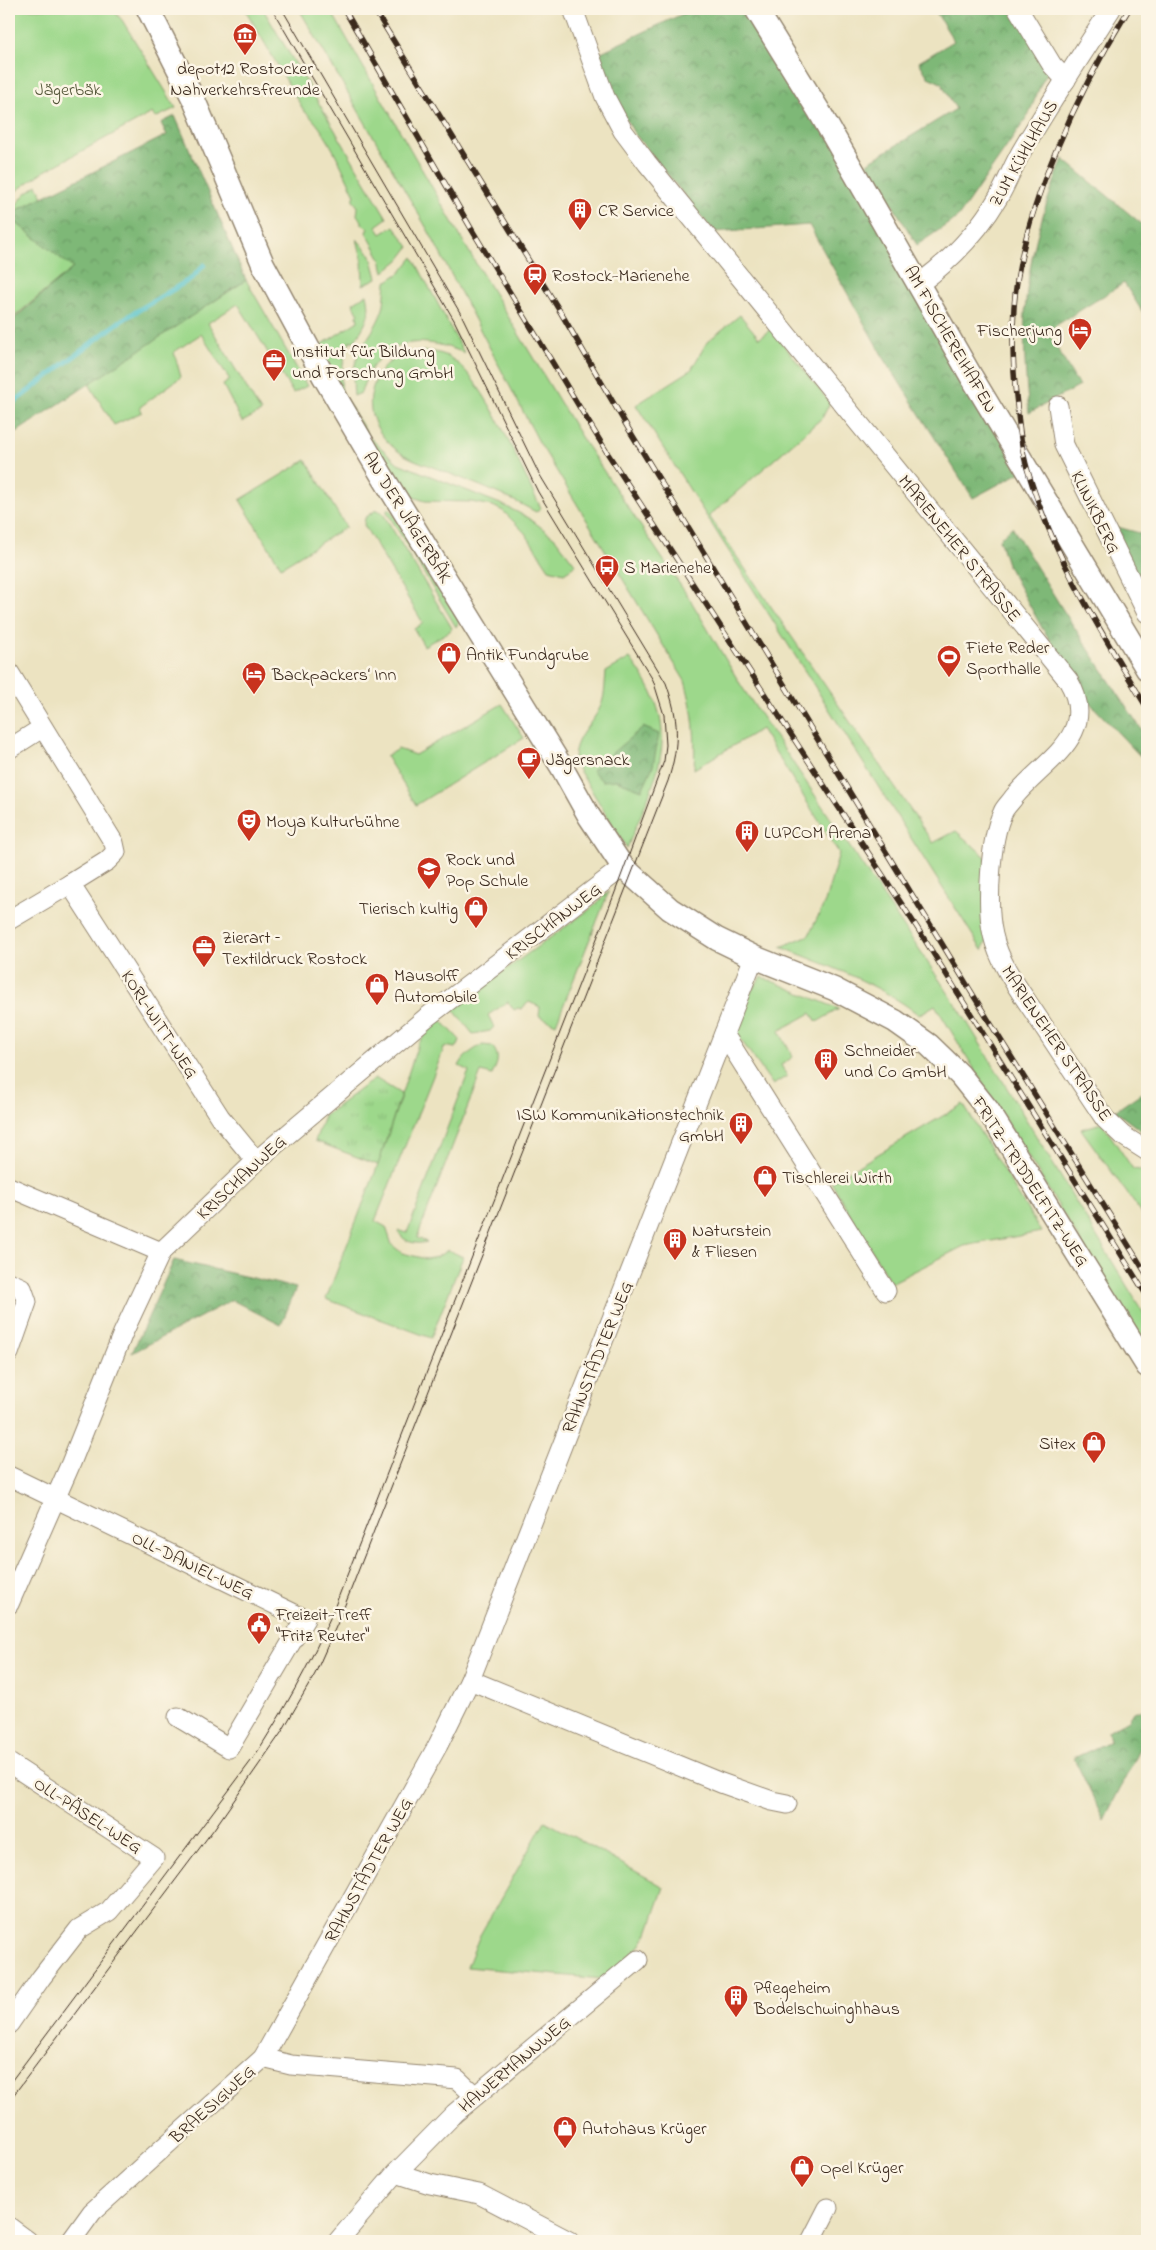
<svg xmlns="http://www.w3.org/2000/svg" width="1156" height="2250" viewBox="0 0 1156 2250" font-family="'Indie Flower',sans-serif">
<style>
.green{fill:#9dd88b;stroke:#6c8154}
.forest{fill:url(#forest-crowns);stroke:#5c714a}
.park{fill:url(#park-tufts);stroke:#6c8154}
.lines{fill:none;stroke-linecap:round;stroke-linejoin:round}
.stream{stroke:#54c2ca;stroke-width:5}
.minor-casing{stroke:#948670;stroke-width:21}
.tertiary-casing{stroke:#948670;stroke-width:25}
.minor{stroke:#fff;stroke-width:19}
.tertiary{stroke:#fff;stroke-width:22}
.tram{stroke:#3b2a1e;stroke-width:1}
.rail-casing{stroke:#3b2a1e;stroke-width:5.5}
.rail{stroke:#fcf5e5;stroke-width:4;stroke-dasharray:11;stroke-linecap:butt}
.labels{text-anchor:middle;stroke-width:5;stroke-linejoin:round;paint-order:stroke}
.poi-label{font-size:18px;fill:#3b2a1e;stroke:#fcf5e5;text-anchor:start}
.park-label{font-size:18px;fill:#545639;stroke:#fcf5e5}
.street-label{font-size:18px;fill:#3b2a1e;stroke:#fcf5e5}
</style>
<defs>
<pattern id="forest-crowns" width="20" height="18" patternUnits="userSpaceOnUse" patternTransform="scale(1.25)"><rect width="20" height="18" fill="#7eb877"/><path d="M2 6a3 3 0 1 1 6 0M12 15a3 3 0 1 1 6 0" fill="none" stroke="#689661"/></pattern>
<pattern id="park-tufts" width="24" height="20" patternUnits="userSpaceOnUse" patternTransform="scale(1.25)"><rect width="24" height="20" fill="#9dd88b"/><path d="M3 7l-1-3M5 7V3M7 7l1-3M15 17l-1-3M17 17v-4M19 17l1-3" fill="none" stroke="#88ba78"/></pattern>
</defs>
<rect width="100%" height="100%" fill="#fcf5e5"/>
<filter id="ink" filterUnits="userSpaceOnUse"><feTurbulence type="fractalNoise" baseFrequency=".02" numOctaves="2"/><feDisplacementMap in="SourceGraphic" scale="10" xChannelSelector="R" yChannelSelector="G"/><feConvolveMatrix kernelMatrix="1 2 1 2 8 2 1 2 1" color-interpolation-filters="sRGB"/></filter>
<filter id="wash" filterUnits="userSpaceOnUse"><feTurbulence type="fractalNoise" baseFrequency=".0096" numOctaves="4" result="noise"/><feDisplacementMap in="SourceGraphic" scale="20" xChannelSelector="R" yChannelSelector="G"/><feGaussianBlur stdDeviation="1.12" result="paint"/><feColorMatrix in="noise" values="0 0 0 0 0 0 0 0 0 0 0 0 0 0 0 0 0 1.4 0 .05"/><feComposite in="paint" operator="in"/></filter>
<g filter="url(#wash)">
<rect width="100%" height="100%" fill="#ece3c1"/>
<g class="green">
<path d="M 9,9 L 112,9 L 122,20 L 176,108 L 155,118 L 152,113 L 43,172 L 9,196 Z"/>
<path d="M 245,9 L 263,9 L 387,218 L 376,226 L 381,234 L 394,226 L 409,247 L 399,260 L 384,272 L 381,259 L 366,232 L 368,228 L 362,224 L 362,221 L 357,215 L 358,207 L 353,200 L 355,195 C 342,169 327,129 304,111 Z"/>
<path d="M 299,9 L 330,9 L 475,262 L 583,440 L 691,601 L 742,687 L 961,1012 L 1147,1319 L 1147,1350 L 935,1005 L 919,1015 C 878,983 829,966 781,947 L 809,935 L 825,902 L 839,853 L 761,729 L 694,769 C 696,736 694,712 685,681 L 539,442 L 429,232 Z"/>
<path d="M 37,185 L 43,197 L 9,214 L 25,194 Z"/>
<path d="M 9,217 L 73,268 L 9,321 Z"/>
<path d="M 357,239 L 371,256 L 377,278 L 363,285 L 362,259 Z"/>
<path d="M 413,257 L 464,353 C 417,333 376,339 361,393 L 354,396 C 349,347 369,347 383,309 C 385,301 385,290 386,282 L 401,272 Z"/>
<path d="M 246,280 L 307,386 L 293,393 L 238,304 L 208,323 L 261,412 L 242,422 L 223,385 L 230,380 L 201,334 L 174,352 L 181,377 L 140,407 L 142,412 L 114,425 L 89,384 L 83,351 L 210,304 Z"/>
<path d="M 367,294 C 372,317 366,322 355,341 L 350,341 C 344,358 339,376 342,393 L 370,438 L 398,463 L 503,505 L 529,518 L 555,538 L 576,565 L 564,573 L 549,569 L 525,533 L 503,511 L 493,506 L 471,502 L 425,501 L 413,497 L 391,469 L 386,470 L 317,351 L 318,347 L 358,321 L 357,316 L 359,314 L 353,303 Z"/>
<path d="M 740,315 L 759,338 L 771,329 L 830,403 L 822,418 L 709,516 L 933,843 L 956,831 L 986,857 L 987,941 L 982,950 L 636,405 L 691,370 L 707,342 Z"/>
<path d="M 427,351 C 435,352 442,353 449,357 C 486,378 520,469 541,508 L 536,512 C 505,495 471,482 438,469 C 423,463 405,458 393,447 C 374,430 364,407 375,382 C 384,359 403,353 427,351 Z"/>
<path d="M 306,460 L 346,527 L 281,567 L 240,500 Z"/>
<path d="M 387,509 L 391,510 L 459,621 L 456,627 L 387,512 Z"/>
<path d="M 376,510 L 382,512 L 452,628 L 450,631 L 424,646 L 414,629 L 423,623 L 364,525 L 365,518 Z"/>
<path d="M 630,658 C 686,730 658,773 627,848 L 574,762 C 573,735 593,726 602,703 C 605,694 605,682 606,672 Z"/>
<path d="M 502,704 L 524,738 L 416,805 L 386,756 L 398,749 L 415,755 Z"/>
<path d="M 609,891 L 556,1024 L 539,1016 L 540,1007 L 529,1002 L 521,1009 L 518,1008 L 514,1010 L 508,1002 L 488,1015 L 494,1027 L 490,1031 L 473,1034 L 452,1008 L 593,907 Z"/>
<path d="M 762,977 L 839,1009 L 817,1022 L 811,1013 L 779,1031 L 793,1057 L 781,1065 L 787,1076 L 773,1085 L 736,1033 C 742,1014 747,992 762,977 Z"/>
<path d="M 439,1018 L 460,1040 L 458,1046 L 455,1048 L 445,1046 L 375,1221 L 386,1227 L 392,1245 L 402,1253 L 426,1259 L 437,1257 L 448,1250 L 463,1257 L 431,1338 L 326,1299 L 378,1165 L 418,1044 Z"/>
<path d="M 482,1045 L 492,1046 C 501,1057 497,1064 492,1075 L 481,1072 L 417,1238 L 427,1242 C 415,1245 402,1242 398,1230 L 407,1233 L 469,1071 L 459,1066 C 464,1056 471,1051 482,1045 Z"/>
<path d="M 963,1104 L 1041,1232 L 964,1246 L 891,1283 L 831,1182 Z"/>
<path d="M 1102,1123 L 1133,1169 L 1147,1171 L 1147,1221 L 1081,1129 Z"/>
<path d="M 545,1821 L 664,1887 L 648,1933 L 640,1946 L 603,1979 L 467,1967 L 480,1935 Z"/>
</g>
<g class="forest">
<path d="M 693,9 L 756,9 L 1027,469 L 973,498 L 882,355 L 809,225 L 714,232 L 634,133 L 612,94 L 597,54 Z"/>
<path d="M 934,9 L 1018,9 L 1052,65 L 1041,84 L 1028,116 L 958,217 L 917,245 L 867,163 L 956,109 L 941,83 L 928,77 L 919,62 L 954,41 Z"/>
<path d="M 175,116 L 246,280 L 9,437 L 9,323 L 73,268 L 9,217 L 9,214 L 167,135 L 161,123 Z"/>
<path d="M 1063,159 L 1143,225 L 1147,231 L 1147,319 L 1124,283 L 1047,331 L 1079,386 L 1029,413 C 1025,372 1022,331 1027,291 C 1032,245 1046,201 1063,159 Z"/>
<path d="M 1106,524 L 1147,535 L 1147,606 Z"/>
<path d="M 1012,527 L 1063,610 L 1147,738 L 1147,754 L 1142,758 L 1090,703 L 1078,681 L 1042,628 L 1007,564 L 999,539 Z"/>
<path d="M 643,727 L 659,734 L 653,766 L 642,790 L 616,780 L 602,781 L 592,770 Z"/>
<path d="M 1147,1089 L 1147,1135 L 1115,1111 Z"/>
<path d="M 174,1260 L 296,1288 L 281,1325 L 232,1300 L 132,1353 Z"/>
<path d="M 1147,1709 L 1147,1735 L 1104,1820 L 1074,1758 L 1110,1741 L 1108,1731 L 1128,1720 L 1133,1712 Z"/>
</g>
<path class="park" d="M 375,1078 L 401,1094 L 378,1165 L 315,1141 L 324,1116 Z"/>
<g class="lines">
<path class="stream" d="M 9,406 L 119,322 L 192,278 L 204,265"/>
</g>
</g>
<g filter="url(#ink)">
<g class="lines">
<defs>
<g id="minor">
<path d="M 573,9 L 605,97 L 623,131 L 647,163 L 1068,680 C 1101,735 1044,760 1014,797 C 1011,802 1005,807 1003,812 C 990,839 986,906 993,935 C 1000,966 1021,992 1038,1018 C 1060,1051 1082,1085 1105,1119 L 1122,1135 L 1147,1151"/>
<path d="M 1018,9 L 1052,65 L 1066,80"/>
<path d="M 919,284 C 951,260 978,232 998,198 C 1008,181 1014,163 1024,147 C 1052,100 1082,54 1111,9"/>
<path d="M 1058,406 L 1064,445 L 1147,613"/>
<path d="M 9,672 L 114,843 L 116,852 L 107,861 L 70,884 L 220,1117 L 256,1161"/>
<path d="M 9,749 L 42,728"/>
<path d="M 9,920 L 70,884"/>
<path d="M 724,1034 L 886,1291"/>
<path d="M 9,1187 L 161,1252"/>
<path d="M 9,1282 L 22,1288 L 27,1302 L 9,1353"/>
<path d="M 9,1476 L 305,1619 L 229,1748 L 178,1717"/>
<path d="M 9,1604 L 71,1463 L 123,1333 L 161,1252 L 256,1161 L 427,1017 L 623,867"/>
<path d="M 470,1680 L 721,1783 L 772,1801 L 787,1804"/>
<path d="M 9,1763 L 154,1858 L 109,1911 L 79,1929 L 41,1978 L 9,2024"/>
<path d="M 263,2058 L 291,2065 L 457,2079 L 475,2096"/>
<path d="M 396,2173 L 430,2184 L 479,2194 L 569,2241"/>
<path d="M 9,2227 L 28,2241"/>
<path d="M 71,2241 L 92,2212 L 263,2058 L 438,1745 L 470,1680 L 754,957"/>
<path d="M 338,2241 L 396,2173 L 455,2113 L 638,1960"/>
<path d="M 811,2241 L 828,2208"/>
</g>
<g id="tertiary">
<path d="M 148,9 L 194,100 L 263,264 L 324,377 L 381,474 L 561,766 L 589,816 L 623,867 L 670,909 L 717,939 L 754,957 L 834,989 L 895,1021 L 929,1045 L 960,1075 L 988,1110 L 1147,1366"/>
<path d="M 756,9 L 819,111 L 971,376 L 1147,669"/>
</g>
</defs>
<use href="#minor" class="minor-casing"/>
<use href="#tertiary" class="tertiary-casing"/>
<use href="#minor" class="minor"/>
<use href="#tertiary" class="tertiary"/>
<g class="tram">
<path d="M 9,2084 L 254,1757 C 283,1712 309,1666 331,1616 L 614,895 L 664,761 L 666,745 L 664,715 L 653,680 L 538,492 L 454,320 L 272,9"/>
<path d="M 9,2101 L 214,1829 L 281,1733 L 315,1674 L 339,1620 L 668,781 C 680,743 679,719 666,683 L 538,472 L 462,316 L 282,9"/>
</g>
<defs>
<g id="rail">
<path d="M 344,9 L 472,230 L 608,454 L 918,929 L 1147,1296"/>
<path d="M 374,9 L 561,313 L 628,428 L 989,1021 L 1147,1275"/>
<path d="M 1129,9 C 1079,90 1021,210 1014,307 C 1012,339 1013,372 1017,405 C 1019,426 1021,447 1027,468 C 1052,555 1101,632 1147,708"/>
</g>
</defs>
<use href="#rail" class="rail-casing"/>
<use href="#rail" class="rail"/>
</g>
</g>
<defs>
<symbol id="museum-pin" viewBox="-11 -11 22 30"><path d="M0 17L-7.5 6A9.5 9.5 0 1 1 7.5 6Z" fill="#c8321e" stroke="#fcf5e5"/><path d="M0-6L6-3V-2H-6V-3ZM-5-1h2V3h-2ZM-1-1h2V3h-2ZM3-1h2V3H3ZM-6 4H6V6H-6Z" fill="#fff"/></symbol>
<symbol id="building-pin" viewBox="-11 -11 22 30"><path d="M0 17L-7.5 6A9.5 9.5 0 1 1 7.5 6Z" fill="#c8321e" stroke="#fcf5e5"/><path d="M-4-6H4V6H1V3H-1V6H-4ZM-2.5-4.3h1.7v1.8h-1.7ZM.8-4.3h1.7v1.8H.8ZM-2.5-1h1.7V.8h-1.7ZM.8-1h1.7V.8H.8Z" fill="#fff"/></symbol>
<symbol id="station-pin" viewBox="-11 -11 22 30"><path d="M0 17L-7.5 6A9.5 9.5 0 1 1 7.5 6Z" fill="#c8321e" stroke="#fcf5e5"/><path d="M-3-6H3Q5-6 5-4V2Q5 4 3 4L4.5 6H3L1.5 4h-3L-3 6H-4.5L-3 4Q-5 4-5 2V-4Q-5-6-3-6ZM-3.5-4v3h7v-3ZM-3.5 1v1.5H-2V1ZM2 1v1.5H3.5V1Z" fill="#fff"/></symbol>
<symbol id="hotel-pin" viewBox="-11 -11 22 30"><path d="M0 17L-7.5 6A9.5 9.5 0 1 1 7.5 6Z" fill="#c8321e" stroke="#fcf5e5"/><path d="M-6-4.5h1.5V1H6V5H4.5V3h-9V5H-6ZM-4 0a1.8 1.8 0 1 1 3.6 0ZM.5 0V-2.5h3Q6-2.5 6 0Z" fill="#fff"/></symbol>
<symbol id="office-pin" viewBox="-11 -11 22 30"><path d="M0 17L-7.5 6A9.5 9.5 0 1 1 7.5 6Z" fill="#c8321e" stroke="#fcf5e5"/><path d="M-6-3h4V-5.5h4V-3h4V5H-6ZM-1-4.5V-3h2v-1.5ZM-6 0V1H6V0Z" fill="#fff"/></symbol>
<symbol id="bus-pin" viewBox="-11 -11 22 30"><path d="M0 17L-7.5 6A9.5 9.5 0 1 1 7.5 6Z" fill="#c8321e" stroke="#fcf5e5"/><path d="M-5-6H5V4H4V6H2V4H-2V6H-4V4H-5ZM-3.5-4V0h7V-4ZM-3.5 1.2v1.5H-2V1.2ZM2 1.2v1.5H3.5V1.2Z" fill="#fff"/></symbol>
<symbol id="shop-pin" viewBox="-11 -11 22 30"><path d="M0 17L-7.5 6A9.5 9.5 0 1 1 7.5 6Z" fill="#c8321e" stroke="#fcf5e5"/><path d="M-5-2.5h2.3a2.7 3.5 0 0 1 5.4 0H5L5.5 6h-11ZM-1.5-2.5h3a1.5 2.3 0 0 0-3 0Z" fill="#fff"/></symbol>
<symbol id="stadium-pin" viewBox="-11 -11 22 30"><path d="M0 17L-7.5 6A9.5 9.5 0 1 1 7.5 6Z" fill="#c8321e" stroke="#fcf5e5"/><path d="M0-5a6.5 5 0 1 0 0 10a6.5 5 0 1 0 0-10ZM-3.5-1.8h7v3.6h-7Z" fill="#fff"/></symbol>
<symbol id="cafe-pin" viewBox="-11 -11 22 30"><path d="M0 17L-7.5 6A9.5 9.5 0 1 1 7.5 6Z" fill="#c8321e" stroke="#fcf5e5"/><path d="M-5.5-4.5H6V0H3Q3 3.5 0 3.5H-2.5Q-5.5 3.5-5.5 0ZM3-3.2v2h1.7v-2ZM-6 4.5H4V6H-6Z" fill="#fff"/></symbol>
<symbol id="theatre-pin" viewBox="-11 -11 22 30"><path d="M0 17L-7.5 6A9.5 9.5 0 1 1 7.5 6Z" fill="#c8321e" stroke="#fcf5e5"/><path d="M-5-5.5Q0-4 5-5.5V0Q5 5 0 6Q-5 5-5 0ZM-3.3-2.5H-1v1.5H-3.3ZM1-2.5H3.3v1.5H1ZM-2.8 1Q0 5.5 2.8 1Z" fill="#fff"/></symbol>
<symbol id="school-pin" viewBox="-11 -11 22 30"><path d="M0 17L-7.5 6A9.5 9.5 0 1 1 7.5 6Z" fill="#c8321e" stroke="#fcf5e5"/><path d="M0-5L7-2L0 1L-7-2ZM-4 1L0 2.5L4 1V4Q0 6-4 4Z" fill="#fff"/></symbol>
<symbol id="civic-pin" viewBox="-11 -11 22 30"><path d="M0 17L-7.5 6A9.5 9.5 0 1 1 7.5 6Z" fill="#c8321e" stroke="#fcf5e5"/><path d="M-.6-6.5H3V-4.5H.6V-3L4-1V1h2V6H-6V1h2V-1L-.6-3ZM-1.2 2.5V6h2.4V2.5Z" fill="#fff"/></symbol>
</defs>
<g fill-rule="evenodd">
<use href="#museum-pin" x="231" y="21" width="28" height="38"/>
<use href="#building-pin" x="566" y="196" width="28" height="38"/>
<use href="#station-pin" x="521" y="261" width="28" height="38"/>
<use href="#hotel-pin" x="1066" y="316" width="28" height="38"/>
<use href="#office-pin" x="260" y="347" width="28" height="38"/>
<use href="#bus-pin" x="593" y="553" width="28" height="38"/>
<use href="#shop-pin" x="435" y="640" width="28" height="38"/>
<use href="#stadium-pin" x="935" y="643" width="28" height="38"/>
<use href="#hotel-pin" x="240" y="660" width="28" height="38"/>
<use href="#cafe-pin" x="515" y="745" width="28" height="38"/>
<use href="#theatre-pin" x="235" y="807" width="28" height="38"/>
<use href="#building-pin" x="733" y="818" width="28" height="38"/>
<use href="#school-pin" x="415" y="855" width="28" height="38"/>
<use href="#shop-pin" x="462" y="894" width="28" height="38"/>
<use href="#office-pin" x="190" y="933" width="28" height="38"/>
<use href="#shop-pin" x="363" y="971" width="28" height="38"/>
<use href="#building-pin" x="812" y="1046" width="28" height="38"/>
<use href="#building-pin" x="727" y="1110" width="28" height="38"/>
<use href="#shop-pin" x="751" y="1163" width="28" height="38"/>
<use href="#building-pin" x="661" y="1226" width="28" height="38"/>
<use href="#shop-pin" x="1080" y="1429" width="28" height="38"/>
<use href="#civic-pin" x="245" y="1610" width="28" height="38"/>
<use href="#building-pin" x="722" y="1983" width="28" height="38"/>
<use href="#shop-pin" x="551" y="2114" width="28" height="38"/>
<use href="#shop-pin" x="788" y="2153" width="28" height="38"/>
</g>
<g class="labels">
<g class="poi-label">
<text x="245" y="74" text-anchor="middle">depot12 Rostocker<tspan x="245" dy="21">Nahverkehrsfreunde</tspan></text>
<text x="598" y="216">CR Service</text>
<text x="552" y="281">Rostock-Marienehe</text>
<text x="1062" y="336" text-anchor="end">Fischerjung</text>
<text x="292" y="357">Institut für Bildung<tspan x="292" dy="21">und Forschung GmbH</tspan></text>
<text x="624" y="573">S Marienehe</text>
<text x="966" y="653">Fiete Reder<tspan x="966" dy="21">Sporthalle</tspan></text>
<text x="466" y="660">Antik Fundgrube</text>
<text x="272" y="680">Backpackers‘ Inn</text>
<text x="546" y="765">Jägersnack</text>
<text x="266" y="827">Moya Kulturbühne</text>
<text x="764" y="838">LUPCOM Arena</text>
<text x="446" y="865">Rock und<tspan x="446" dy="21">Pop Schule</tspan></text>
<text x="458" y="914" text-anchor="end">Tierisch kultig</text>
<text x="222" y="943">Zierart –<tspan x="222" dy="21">Textildruck Rostock</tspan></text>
<text x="394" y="981">Mausolff<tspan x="394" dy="21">Automobile</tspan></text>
<text x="844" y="1056">Schneider<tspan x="844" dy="21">und Co GmbH</tspan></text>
<text x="724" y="1120" text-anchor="end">ISW Kommunikationstechnik<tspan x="724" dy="21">GmbH</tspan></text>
<text x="782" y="1183">Tischlerei Wirth</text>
<text x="692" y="1236">Naturstein<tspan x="692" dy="21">&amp; Fliesen</tspan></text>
<text x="1076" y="1449" text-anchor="end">Sitex</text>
<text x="276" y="1620">Freizeit-Treff<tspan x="276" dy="21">"Fritz Reuter"</tspan></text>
<text x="754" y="1993">Pflegeheim<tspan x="754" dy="21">Bodelschwinghhaus</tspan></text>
<text x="582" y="2134">Autohaus Krüger</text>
<text x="820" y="2173">Opel Krüger</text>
</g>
<g class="park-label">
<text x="68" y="95">Jägerbäk</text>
</g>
<g class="street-label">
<text transform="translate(1023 153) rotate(-60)" y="6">ZUM KÜHLHAUS</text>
<text transform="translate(951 339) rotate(60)" y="6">AM FISCHEREIHAFEN</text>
<text transform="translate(1096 512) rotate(64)" y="6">KLINIKBERG</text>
<text transform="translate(408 517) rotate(58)" y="6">AN DER JÄGERBÄK</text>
<text transform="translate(960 548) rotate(51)" y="6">MARIENEHER STRASSE</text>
<text transform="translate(553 921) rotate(-37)" y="6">KRISCHANWEG</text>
<text transform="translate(160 1024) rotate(57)" y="6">KORL-WITT-WEG</text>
<text transform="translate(1057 1043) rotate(56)" y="6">MARIENEHER STRASSE</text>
<text transform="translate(241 1177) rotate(-43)" y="6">KRISCHANWEG</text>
<text transform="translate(1031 1181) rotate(57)" y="6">FRITZ-TRIDDELFITZ-WEG</text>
<text transform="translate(597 1357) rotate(-68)" y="6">RAHNSTÄDTER WEG</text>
<text transform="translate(193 1565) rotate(26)" y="6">OLL-DANIEL-WEG</text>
<text transform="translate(88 1815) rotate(33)" y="6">OLL-PÄSEL-WEG</text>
<text transform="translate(368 1870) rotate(-61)" y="6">RAHNSTÄDTER WEG</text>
<text transform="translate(514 2064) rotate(-40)" y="6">HAWERMANNWEG</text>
<text transform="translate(212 2104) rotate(-42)" y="6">BRAESIGWEG</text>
</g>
</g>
<rect width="1156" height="2250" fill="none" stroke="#fcf5e5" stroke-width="30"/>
</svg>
